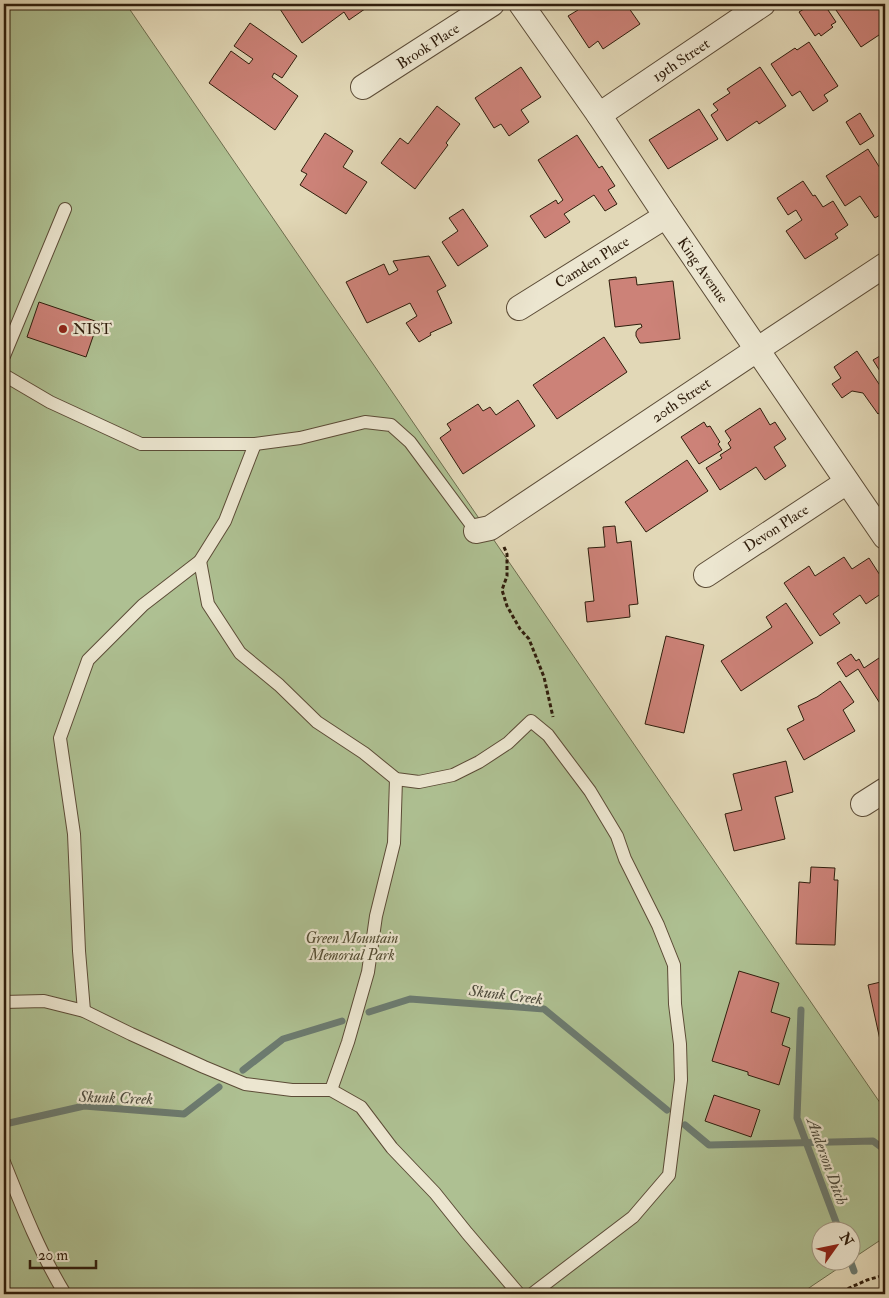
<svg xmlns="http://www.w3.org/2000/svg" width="889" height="1298" viewBox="0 0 889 1298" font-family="'IM FELL Double Pica',serif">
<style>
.green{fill:#aec092;stroke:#6e6e4f}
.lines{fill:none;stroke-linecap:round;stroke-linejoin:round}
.stream{stroke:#6c7b70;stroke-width:7}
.building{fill:#cc8278;stroke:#2f1d0c}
.lane-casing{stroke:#5c4c37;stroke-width:14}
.street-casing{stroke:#5c4c37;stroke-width:26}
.path{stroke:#2f1d0c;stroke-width:3;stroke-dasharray:4 2.5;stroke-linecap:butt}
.lane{stroke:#ece6d0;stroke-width:12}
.street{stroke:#ece6d0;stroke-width:24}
.poi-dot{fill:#8f2418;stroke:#ece6d0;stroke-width:2}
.labels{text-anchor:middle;stroke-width:4.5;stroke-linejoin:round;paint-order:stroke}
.street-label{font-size:15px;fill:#2f1d0c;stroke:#ece6d0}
.poi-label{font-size:15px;fill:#2f1d0c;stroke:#ece6d0;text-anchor:start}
.park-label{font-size:15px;font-style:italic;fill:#554e34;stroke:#ece6d0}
.water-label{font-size:16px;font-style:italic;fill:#4e4c3e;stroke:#ece6d0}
</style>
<rect width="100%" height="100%" fill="#e2d8b7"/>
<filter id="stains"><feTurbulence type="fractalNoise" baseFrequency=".004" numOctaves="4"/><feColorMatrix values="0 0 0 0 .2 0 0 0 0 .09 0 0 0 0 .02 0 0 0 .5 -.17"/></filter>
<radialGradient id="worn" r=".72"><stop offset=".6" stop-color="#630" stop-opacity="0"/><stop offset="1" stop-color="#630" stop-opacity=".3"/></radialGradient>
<path class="green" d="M 4,4 L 126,4 L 885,1110 L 885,1237 L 852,1259 L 852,1230 L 822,1230 L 822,1260 L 849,1261 L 800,1294 L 4,1294 Z"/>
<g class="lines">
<g class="stream">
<path d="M 884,494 L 885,493"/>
<path d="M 801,1010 L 797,1118 L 839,1230"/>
<path d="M 369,1012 L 410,999 L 544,1009 L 667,1110"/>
<path d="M 243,1070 L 283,1039 L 342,1021"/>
<path d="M 5,1124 L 84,1106 L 184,1114 L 219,1087"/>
<path d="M 685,1125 L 709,1145 L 873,1141 L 885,1150"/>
<path d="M 850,1260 L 854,1271"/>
</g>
</g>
<g class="building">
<path d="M 288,4 L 372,4 L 349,20 L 344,12 L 302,43 L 280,9 Z"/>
<path d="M 574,4 L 626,4 L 640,24 L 603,49 L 598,41 L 589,48 L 568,16 L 578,10 Z"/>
<path d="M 812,4 L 824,4 L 836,22 L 831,25 L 833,27 L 821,36 L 819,33 L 815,36 L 799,12 Z"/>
<path d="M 845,4 L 885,4 L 885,31 L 861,47 L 836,10 Z"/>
<path d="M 250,23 L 297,56 L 282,78 L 274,73 L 272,77 L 298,96 L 275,130 L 209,83 L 231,51 L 249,64 L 253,59 L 234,46 Z"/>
<path d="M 809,42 L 838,86 L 824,95 L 828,101 L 813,111 L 800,91 L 792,96 L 771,64 L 795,48 L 797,50 Z"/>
<path d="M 521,67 L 541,97 L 521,110 L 529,122 L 509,136 L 501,124 L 494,128 L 475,98 Z"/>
<path d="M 760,67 L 786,106 L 759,124 L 757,121 L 727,141 L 711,115 L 718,110 L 713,104 L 730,93 L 727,89 Z"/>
<path d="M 437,106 L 460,124 L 446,143 L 448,145 L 415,189 L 381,163 L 400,138 L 408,144 Z"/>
<path d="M 699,109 L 718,139 L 668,169 L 649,140 Z"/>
<path d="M 860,113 L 874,136 L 860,145 L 846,122 Z"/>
<path d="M 325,133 L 353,151 L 343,167 L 367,182 L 346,214 L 300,185 L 307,174 L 301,171 Z"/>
<path d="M 577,135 L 599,168 L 602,166 L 615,186 L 608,190 L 617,204 L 605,211 L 594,195 L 564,214 L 570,222 L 545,238 L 530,216 L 556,200 L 558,204 L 563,200 L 538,160 Z"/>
<path d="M 868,149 L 885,176 L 885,212 L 875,218 L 860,196 L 845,206 L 826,176 Z"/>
<path d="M 803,181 L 813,196 L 815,195 L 823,207 L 833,201 L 848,225 L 835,234 L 838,238 L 805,259 L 786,231 L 802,220 L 796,210 L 788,215 L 777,198 Z"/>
<path d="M 463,209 L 488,246 L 458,266 L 442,242 L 458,231 L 449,218 Z"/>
<path d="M 429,256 L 446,286 L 437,291 L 452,323 L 430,333 L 431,335 L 419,342 L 406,323 L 417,316 L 410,303 L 367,323 L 346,282 L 384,264 L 389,275 L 398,270 L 393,261 Z"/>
<path d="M 636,277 L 637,285 L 673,281 L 680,339 L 643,343 L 640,343 L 636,336 L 636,332 L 638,329 L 642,327 L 641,324 L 615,327 L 609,280 Z"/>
<path d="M 39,302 L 98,322 L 86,357 L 27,337 Z"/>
<path d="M 604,337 L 627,372 L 557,419 L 533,385 Z"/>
<path d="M 857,351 L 885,393 L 885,409 L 878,414 L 863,393 L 852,391 L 842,398 L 832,384 L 841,378 L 834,367 Z"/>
<path d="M 885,353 L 885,379 L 873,360 Z"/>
<path d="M 518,400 L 535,426 L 463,474 L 440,438 L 451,430 L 447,424 L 478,404 L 483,411 L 490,407 L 496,415 Z"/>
<path d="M 760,408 L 770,425 L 775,422 L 786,439 L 774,447 L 786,466 L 765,480 L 756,467 L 720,490 L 706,468 L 722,458 L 720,455 L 731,448 L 728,443 L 731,440 L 725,431 Z"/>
<path d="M 704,422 L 707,427 L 710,426 L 720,442 L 718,444 L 722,450 L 699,464 L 681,437 Z"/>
<path d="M 687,460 L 708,491 L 646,532 L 625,502 Z"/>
<path d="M 615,526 L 617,543 L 631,541 L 638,604 L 629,605 L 630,617 L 587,622 L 585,602 L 594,601 L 588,548 L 605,547 L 603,527 Z"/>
<path d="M 844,557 L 852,569 L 869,558 L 885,583 L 885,591 L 866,604 L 860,595 L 833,614 L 840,623 L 820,636 L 784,583 L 809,566 L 815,576 Z"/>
<path d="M 786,603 L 813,643 L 741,691 L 721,661 L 772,627 L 766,617 Z"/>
<path d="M 666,636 L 704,645 L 684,733 L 645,724 Z"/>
<path d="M 851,654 L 856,661 L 859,659 L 864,668 L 885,654 L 885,702 L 881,705 L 858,669 L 846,677 L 837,663 Z"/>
<path d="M 840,681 L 854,702 L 843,710 L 855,731 L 804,760 L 787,729 L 804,720 L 798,706 L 817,697 Z"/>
<path d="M 786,761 L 793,792 L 775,797 L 785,839 L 734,851 L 725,814 L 742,810 L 733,774 Z"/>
<path d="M 811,867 L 835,868 L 834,880 L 838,880 L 835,945 L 796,944 L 799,882 L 810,883 Z"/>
<path d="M 739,971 L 779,983 L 771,1012 L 790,1018 L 782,1045 L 790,1048 L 779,1085 L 748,1075 L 748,1072 L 712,1061 Z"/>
<path d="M 885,981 L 885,1049 L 882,1049 L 868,985 Z"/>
<path d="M 714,1095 L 760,1110 L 751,1137 L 705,1121 Z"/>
</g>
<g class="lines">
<defs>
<g id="lane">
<path d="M 4,356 L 65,209"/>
<path d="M 4,375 L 50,402 L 141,444 L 255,444 L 300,438 L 365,422 L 391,425 L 410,442 L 476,531"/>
<path d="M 200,561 L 208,604 L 240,653 L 279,685 L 317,722 L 364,753 L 396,779 L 419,782 L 453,775 L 479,762 L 508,743 L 531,721 L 548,735 L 590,791 L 617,836 L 625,859 L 658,925 L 674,965 L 675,1004 L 680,1044 L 681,1080 L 669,1175 L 633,1217 L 532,1294"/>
<path d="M 4,1002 L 44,1001 L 84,1011 L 131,1034 L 204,1067 L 245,1084 L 292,1090 L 331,1090 L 361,1107 L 392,1148 L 435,1193 L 467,1233 L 519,1294"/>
<path d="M 84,1011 L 79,951 L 74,834 L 60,738 L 88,660 L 143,605 L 200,561 L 225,521 L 255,444"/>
<path d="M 331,1090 L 348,1042 L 368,972 L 376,916 L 394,843 L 396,779"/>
<path d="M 4,1162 C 22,1207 40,1253 65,1294"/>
</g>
<g id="street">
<path d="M 521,4 L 599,115 L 666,216 L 885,537"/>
<path d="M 363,87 L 492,4"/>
<path d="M 599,115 L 763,4"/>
<path d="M 519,308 L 666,216"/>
<path d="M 476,531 L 490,528 L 758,349 L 885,265"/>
<path d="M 706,575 L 847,482"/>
<path d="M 863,804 L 885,790"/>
</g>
</defs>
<use href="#lane" class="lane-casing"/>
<use href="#street" class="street-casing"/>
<g class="path">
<path d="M 504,547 L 507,554 L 507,576 L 502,590 L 507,606 L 520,629 L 529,639 L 544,677 L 553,717"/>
<path d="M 836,1294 L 867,1280 L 885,1275"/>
</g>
<use href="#lane" class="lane"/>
<use href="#street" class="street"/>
</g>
<circle class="poi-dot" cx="63" cy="329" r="5"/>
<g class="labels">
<g class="street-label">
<text transform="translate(428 46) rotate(-33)" y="5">Brook Place</text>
<text transform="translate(681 60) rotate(-34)" y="5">19th Street</text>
<text transform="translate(592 262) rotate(-32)" y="5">Camden Place</text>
<text transform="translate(703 270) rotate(55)" y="5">King Avenue</text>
<text transform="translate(681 400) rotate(-34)" y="5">20th Street</text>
<text transform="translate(776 528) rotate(-33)" y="5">Devon Place</text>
</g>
<g class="poi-label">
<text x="73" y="334">NIST</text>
</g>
<g class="park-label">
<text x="352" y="943">Green Mountain<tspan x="352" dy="17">Memorial Park</tspan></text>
</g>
<g class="water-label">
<text transform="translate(506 994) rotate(7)" y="6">Skunk Creek</text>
<text transform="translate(116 1097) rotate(2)" y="6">Skunk Creek</text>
<text transform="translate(828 1161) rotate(70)" y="6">Anderson Ditch</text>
</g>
</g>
<rect width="889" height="1298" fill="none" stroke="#e2d8b7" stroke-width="20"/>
<rect x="5" y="5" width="879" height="1288" fill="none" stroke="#2f1d0c" stroke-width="2.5"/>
<rect x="10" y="10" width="869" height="1278" fill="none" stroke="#2f1d0c"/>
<g transform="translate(836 1246) rotate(57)"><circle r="24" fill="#ece6d0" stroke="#a09682"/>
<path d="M0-4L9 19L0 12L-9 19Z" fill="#8f2418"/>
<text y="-8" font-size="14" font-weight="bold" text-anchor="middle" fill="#2f1d0c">N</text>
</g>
<path d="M30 1260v8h66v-8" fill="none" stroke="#2f1d0c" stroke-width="2.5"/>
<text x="38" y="1260" font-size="15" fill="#2f1d0c" stroke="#ece6d0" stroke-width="4" paint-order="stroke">20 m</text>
<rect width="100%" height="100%" filter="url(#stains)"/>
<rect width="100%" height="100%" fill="url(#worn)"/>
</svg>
